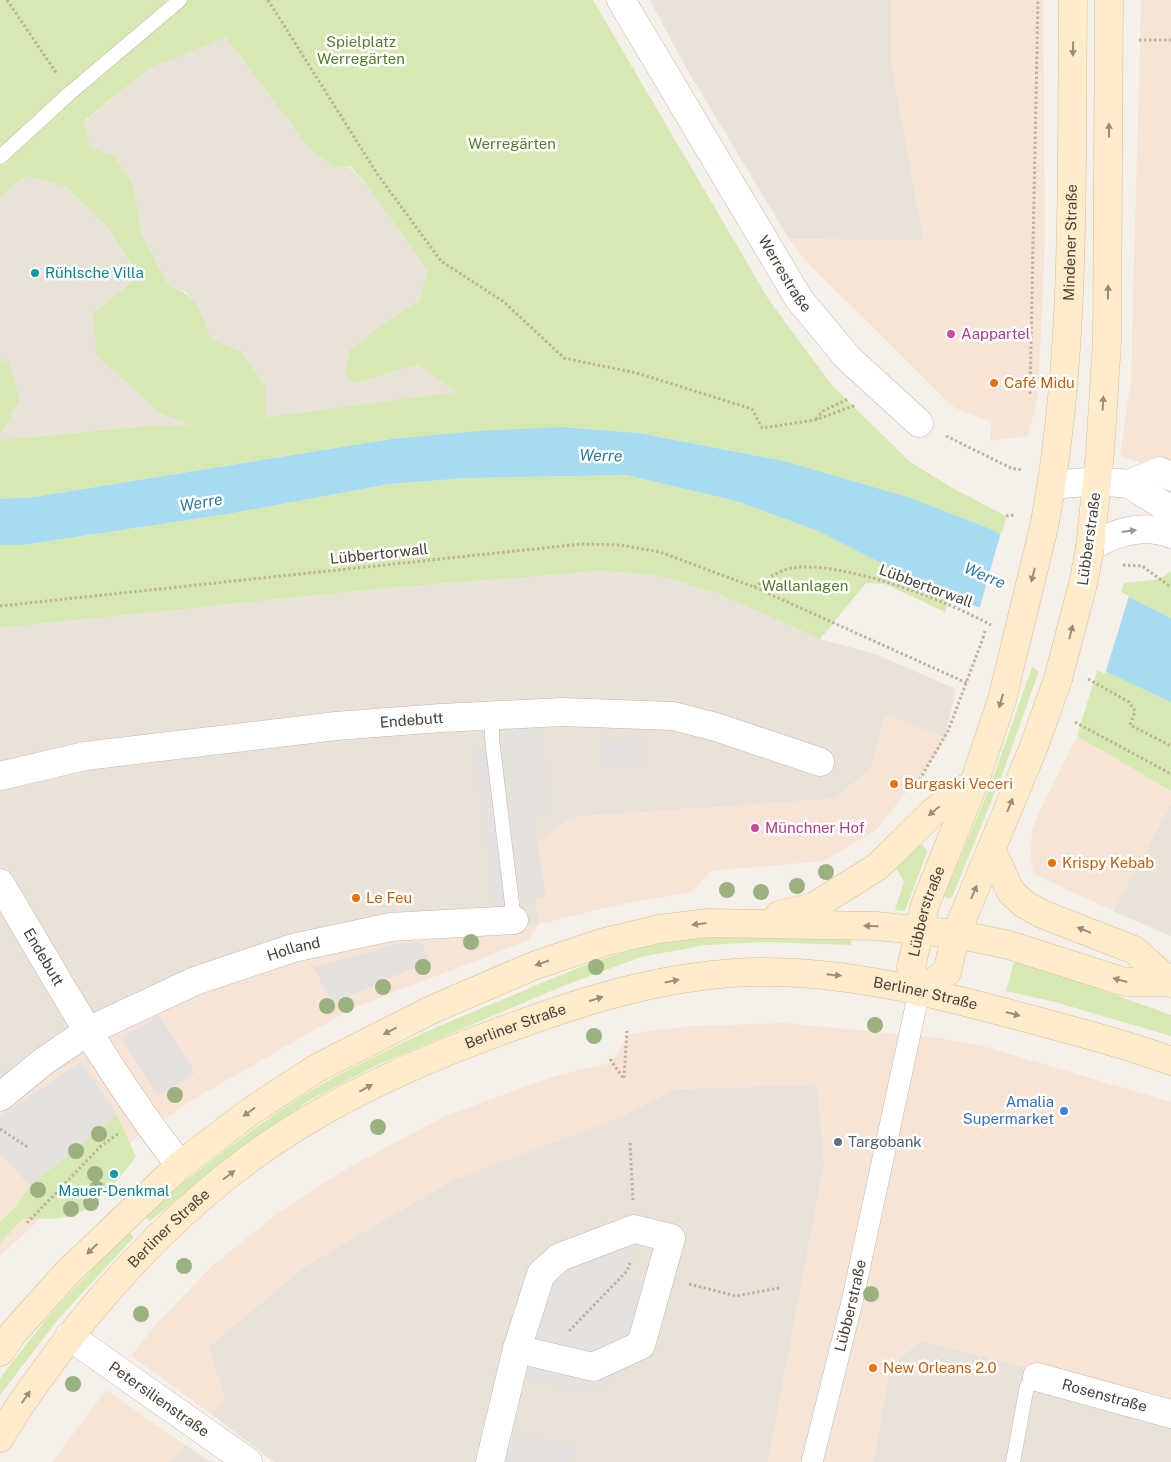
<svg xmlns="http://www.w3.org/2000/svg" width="1171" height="1462" viewBox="0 0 1171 1462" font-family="'Public Sans',sans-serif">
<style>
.residential{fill:#e9e2d8}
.commercial{fill:#f6e5d6}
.green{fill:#d7e9b3;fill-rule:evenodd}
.parking{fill:#e4e1de}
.water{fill:#a7dbf2}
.pier{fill:#f5f0ea}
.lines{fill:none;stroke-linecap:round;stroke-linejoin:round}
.service-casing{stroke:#c1b7ac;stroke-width:15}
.pedestrian-casing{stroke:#c1b7ac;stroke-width:22}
.minor-casing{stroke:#c1b7ac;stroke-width:29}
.tertiary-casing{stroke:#c1b7ac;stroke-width:29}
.secondary-casing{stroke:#d5bf9a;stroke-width:29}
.path{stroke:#c3b19d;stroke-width:3;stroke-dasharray:2.5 2.5;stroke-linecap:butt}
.service{stroke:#fff;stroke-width:14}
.pedestrian{stroke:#fff;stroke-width:21}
.minor{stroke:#fff;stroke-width:28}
.tertiary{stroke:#fff;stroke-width:28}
.secondary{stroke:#ffecca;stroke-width:28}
.secondary-bridge-casing{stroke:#d5bf9a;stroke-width:29;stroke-linecap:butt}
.path-bridge{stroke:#c3b19d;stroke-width:3;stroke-dasharray:2.5 2.5;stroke-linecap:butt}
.secondary-bridge{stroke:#ffecca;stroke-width:28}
.tree{fill:#9bb180}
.oneway{fill:#9b8d7a}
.oneway2{fill:#9b9692}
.culture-dot{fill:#0f9aa8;stroke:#fff;stroke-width:2}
.hotel-dot{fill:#d1479c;stroke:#fff;stroke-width:2}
.food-dot{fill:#e8710a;stroke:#fff;stroke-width:2}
.shop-dot{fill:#3f7fe0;stroke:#fff;stroke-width:2}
.service-dot{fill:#5c6f8a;stroke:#fff;stroke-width:2}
.labels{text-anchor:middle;stroke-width:5;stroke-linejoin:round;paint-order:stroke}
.park-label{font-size:15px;fill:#527d29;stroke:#fff}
.street-label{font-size:15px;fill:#494038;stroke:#fff}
.culture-label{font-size:15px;fill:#0d838f;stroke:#fff;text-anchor:start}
.hotel-label{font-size:15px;fill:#b23c85;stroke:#fff;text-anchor:start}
.food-label{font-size:15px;fill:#c56008;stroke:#fff;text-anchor:start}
.shop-label{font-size:15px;fill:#366cbe;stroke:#fff;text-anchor:end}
.service-label{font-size:15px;fill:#4e5e75;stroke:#fff;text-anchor:start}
.water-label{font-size:16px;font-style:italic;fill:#2a7a9e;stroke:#fff}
</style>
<rect width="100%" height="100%" fill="#f5f0ea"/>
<g class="residential">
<path d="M 650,0 L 891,0 L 891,61 L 924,241 L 789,239 L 685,66 Z"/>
<path d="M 226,36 L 247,65 L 367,185 L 428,271 L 419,301 L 378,328 L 355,384 L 418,364 L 457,392 L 266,417 L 240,351 L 211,339 L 201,311 L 186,292 L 169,286 L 142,235 L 132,181 L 114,156 L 90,147 L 84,122 L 150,68 Z"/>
<path d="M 25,176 L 66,187 L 110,230 L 139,276 L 93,313 L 192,425 L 147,426 L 0,440 L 0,436 L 20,398 L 9,362 L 0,359 L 0,198 Z"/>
<path d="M 600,571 L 656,575 L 714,592 L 820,639 L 875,654 L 956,689 L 945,738 L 886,715 L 871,768 L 835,799 L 573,817 L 530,848 L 539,924 L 392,935 L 0,1112 L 0,628 L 388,588 Z"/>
<path d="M 1171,804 L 1171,936 L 1113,911 Z"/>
<path d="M 817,1084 L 824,1165 L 768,1462 L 274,1462 L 211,1414 L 225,1398 L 208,1347 L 305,1266 L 453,1180 L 618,1118 L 676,1089 Z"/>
<path d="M 920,1340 L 1171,1405 L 1171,1462 L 873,1462 L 890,1368 Z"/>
<path d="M 185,1445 L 211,1462 L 171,1462 Z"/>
</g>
<g class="commercial">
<path d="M 891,0 L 1043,0 L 1045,239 L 1038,398 L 1028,436 L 990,441 L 991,422 L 955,408 L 944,398 L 806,261 L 789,239 L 924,241 L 891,61 Z"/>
<path d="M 1141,0 L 1171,0 L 1171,472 L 1120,456 L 1131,380 Z"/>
<path d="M 886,714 L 945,738 L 932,760 L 876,830 L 824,861 L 710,871 L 692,892 L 618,905 L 539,924 L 527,941 L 353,1008 L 199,1096 L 106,1158 L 0,1256 L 0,1112 L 107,1036 L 198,995 L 296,960 L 392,935 L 539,924 L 530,848 L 573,817 L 835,799 L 871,768 Z"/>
<path d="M 1077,736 L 1171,791 L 1171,804 L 1113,911 L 1036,875 L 1033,871 L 1031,858 L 1032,830 L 1038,814 Z"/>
<path d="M 784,1023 L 939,1038 L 979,1045 L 1171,1102 L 1171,1405 L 920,1341 L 890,1368 L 873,1462 L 768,1462 L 824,1165 L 817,1084 L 676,1089 L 618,1118 L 453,1180 L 305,1266 L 208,1347 L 225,1398 L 211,1414 L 131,1356 L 156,1324 L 212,1266 L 279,1212 L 348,1168 L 445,1116 L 555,1076 L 610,1063 L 630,1034 L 690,1026 Z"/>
<path d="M 106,1390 L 185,1445 L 171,1462 L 52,1462 Z"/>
</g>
<g class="green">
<path d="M 0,0 L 593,0 L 769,300 L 831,384 L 910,462 L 956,490 L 1006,516 L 1002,535 L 908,497 L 784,461 L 639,433 L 562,427 L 391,439 L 34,497 L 0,499 L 0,440 L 147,426 L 191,425 L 161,413 L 97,356 L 93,313 L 139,276 L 110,230 L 66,187 L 25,176 L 0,198 ZM 226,37 L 308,146 L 333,167 L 350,166 L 367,185 L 428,271 L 419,301 L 378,328 L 350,350 L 345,375 L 354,384 L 418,364 L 456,392 L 266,417 L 265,386 L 240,351 L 211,339 C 202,312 198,296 169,286 L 142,235 L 132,181 L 114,156 L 90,147 L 84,121 L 150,68 Z"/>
<path d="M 0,359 L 9,362 L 20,399 L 0,436 Z"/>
<path d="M 626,475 L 736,501 L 818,531 L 949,598 L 945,612 L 885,584 L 866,583 L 820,639 L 714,592 L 656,575 L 600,571 L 388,588 L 0,628 L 0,545 L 22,545 L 228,514 L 389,484 L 468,478 Z"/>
<path d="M 1171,571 L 1171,791 L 1077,736 L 1124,583 L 1160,579 Z"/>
<path d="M 1032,667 L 1039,671 L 1002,775 L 952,897 L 948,899 L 944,896 L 989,789 Z"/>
<path d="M 922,844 L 927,852 L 905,911 L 895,910 L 904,882 L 896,868 L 918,845 Z"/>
<path d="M 767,933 L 852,937 L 851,945 L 766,942 L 706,945 L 641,957 L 563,986 L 377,1065 L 310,1100 L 247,1143 L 150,1221 L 144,1215 C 195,1172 248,1131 304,1095 C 368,1056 440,1025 509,997 C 551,979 595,959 640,948 C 681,938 725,936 767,933 Z"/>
<path d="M 1014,962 L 1080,982 L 1171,1015 L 1171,1036 L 1055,1002 L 1006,991 Z"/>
<path d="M 117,1115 L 136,1157 C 117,1180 97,1211 66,1217 C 52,1220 36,1218 23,1219 L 0,1243 L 0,1222 L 16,1206 L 30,1186 Z"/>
<path d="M 128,1231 L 134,1237 L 59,1318 L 0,1395 L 0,1379 L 6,1370 L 53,1311 Z"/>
</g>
<g class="parking">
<path d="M 540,728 L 550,810 L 514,814 L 505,730 Z"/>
<path d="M 641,738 L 642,767 L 601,768 L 601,739 Z"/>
<path d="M 504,742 L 511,819 L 533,816 L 546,897 L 495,904 L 474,745 Z"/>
<path d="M 421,942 L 429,961 L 333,1003 L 313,967 L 401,943 Z"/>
<path d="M 159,1015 L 195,1073 L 158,1096 L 121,1038 Z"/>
<path d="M 81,1062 L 117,1115 L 30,1186 L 0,1153 L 0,1116 Z"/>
<path d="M 634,1241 L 630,1280 L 648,1284 L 646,1356 L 593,1391 L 513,1376 L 551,1284 L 566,1264 Z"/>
<path d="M 511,1434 L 575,1446 L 572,1462 L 505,1462 Z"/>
</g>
<path class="water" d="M 562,427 L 639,433 L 784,461 L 908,497 L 988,528 L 1171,618 L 1171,702 L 1109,673 L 988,610 L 949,598 L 818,531 L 736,501 L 626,475 L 468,478 L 389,484 L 228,514 L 22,545 L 0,545 L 0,499 L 34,497 L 391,439 L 479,431 Z"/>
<path class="pier" d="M 1001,532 L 1129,596 L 1105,674 L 979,610 Z"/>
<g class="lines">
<defs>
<g id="service">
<path d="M 0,157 L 70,93 L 180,0"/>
<path d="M 492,715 L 492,739 L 514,920"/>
<path d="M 1013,1462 L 1027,1386 L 1037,1377"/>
</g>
<g id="pedestrian">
<path id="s1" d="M 812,1462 L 852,1302 L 919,992"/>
</g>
<g id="minor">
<path id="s2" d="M 621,0 L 799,299 L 848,358 L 919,423"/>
<path d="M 1129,484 L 1160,471 L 1171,477"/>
<path id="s3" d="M 0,776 L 85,756 L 336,726 L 441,718 L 562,712 L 673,716 L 716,727 L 820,762"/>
<path id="s4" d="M 0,883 C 57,979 111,1078 180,1165"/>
<path id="s5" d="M 0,1097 L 44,1061 L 88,1031 L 195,981 L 293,948 L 391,927 L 514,920"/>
<path d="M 634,1229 L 671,1238 L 641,1345 L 593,1367 L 517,1349 L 541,1274 L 560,1257 Z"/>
<path id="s6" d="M 69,1336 L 248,1462"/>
<path id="s7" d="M 1037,1377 L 1171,1414"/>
<path d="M 490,1462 L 517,1349"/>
</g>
<g id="tertiary">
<path d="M 1052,485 L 1097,481 L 1129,484 L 1171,510"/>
<path d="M 1090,547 C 1114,533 1143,523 1171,534"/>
</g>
<g id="secondary">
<path id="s8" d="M 1044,527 C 1077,354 1071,176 1073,0"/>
<path d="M 1090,547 L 1100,452 L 1107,341 L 1109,0"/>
<path d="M 992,851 L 1011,892 L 1024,904 L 1042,914 L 1134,950 L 1171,983"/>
<path d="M 779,915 L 813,907 L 877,867 L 934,811 L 974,783"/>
<path id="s9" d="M 919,992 L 911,968 L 925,905 L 974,783 L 1002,700 L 1013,654"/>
<path d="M 919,992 L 947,972 L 956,934 L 1033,749 L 1058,679"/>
<path d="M 0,1352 L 14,1332 L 67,1273 L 180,1165 L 251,1111 L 317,1068 L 433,1009 L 533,966 L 604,942 L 659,929 L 708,923 L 876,926 L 956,934 L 1009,945 L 1125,982 L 1169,982"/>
<path id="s10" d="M 0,1438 C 12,1416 26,1396 41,1376 C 109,1279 201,1184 303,1123 C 369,1083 439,1053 512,1027 C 590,998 671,974 755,972 C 850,970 944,996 1034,1020 C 1080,1033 1127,1044 1171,1061"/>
</g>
</defs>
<use href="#service" class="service-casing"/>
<use href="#pedestrian" class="pedestrian-casing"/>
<use href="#minor" class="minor-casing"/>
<use href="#tertiary" class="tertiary-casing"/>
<use href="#secondary" class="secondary-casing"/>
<g class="path">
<path d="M 7,0 L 57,74"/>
<path d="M 268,0 L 378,175 L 441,261 L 504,302 L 564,358 L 637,373 L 752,409 L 762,428 L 815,420 L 856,405"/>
<path d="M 1139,40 L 1171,40"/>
<path d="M 1030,394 L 1038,0"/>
<path d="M 816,419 L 823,411 L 848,399"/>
<path d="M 946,436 L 1011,468 L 1022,470"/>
<path d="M 1006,516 L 1015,515"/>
<path d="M 1123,565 L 1142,566 L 1171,587"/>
<path d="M 754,587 C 765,581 779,570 792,568 C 841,560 946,600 991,625"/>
<path d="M 0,606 L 581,544 L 620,545 L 660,552 L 754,587 L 967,683"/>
<path d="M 1088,679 L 1129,702 L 1135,711 L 1130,725 L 1171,746"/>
<path d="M 1075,722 L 1171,774"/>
<path d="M 917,784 L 948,731 L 983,638"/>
<path d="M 610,1059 L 623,1078"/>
<path d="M 624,1078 L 627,1031"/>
<path d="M 0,1129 L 29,1148"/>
<path d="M 630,1143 L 633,1200"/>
<path d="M 27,1223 L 101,1146 L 119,1133"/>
<path d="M 689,1284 L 736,1296 L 779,1288"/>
<path d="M 569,1331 L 627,1271 L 630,1263"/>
</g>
<use href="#service" class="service"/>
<use href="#pedestrian" class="pedestrian"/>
<use href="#minor" class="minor"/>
<use href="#tertiary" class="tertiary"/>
<use href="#secondary" class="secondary"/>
<defs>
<g id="secondary-bridge">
<path d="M 1013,654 L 1044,527"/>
<path d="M 1058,679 L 1084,580 L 1090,547"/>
</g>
</defs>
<use href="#secondary-bridge" class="secondary-bridge-casing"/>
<path class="path-bridge" d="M 983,638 L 985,631"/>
<use href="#secondary-bridge" class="secondary-bridge"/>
</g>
<g class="tree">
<circle cx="826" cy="872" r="8"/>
<circle cx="797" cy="886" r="8"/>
<circle cx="727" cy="890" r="8"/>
<circle cx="761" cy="892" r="8"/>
<circle cx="471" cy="942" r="8"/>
<circle cx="423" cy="967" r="8"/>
<circle cx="596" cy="967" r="8"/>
<circle cx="383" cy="987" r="8"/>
<circle cx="346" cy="1005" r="8"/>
<circle cx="327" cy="1006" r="8"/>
<circle cx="875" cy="1025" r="8"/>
<circle cx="594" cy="1036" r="8"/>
<circle cx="175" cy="1095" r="8"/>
<circle cx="378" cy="1127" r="8"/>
<circle cx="99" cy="1134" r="8"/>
<circle cx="76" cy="1151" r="8"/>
<circle cx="95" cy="1174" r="8"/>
<circle cx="97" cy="1189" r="8"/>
<circle cx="38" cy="1190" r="8"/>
<circle cx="91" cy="1203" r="8"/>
<circle cx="71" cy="1209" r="8"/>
<circle cx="184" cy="1266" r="8"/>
<circle cx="871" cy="1294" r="8"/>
<circle cx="141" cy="1314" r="8"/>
<circle cx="73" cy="1384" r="8"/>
</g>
<defs><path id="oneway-solid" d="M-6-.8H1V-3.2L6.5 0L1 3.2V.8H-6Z" transform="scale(1.25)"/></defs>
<g class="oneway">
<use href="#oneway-solid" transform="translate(1073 49) rotate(91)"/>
<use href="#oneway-solid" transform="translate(1109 130) rotate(-90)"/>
<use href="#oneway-solid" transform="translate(1108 292) rotate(-89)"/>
<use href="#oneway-solid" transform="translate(1103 403) rotate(-87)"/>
<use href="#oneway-solid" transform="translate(1033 575) rotate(104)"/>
<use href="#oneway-solid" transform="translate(1071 632) rotate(-76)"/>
<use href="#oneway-solid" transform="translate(1001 701) rotate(106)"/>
<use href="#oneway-solid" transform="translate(1010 805) rotate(-68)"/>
<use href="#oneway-solid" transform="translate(934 811) rotate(140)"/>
<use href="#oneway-solid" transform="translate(974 892) rotate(-67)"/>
<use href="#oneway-solid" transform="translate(699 924) rotate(173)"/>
<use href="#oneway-solid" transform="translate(871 926) rotate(-178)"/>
<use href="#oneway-solid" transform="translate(1084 930) rotate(-158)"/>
<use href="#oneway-solid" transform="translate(542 963) rotate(161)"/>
<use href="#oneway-solid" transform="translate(834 975) rotate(6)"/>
<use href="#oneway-solid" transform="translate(1120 980) rotate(-165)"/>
<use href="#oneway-solid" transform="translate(672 981) rotate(-11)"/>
<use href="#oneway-solid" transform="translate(596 999) rotate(-18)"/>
<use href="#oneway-solid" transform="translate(1013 1014) rotate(15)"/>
<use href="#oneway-solid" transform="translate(390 1031) rotate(153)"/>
<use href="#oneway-solid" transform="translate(366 1088) rotate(-29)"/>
<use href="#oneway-solid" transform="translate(249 1112) rotate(144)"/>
<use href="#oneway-solid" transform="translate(229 1175) rotate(-37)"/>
<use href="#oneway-solid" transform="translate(92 1249) rotate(136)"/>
<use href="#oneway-solid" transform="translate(26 1397) rotate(-55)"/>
</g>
<use class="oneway2" href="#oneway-solid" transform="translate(1129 531) rotate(-7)"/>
<g class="culture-dot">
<circle cx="35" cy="273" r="5"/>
<circle cx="114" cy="1174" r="5"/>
</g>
<g class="hotel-dot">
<circle cx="951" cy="334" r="5"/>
<circle cx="755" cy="828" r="5"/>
</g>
<g class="food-dot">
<circle cx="994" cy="383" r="5"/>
<circle cx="894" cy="784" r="5"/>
<circle cx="1052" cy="863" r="5"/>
<circle cx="356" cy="898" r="5"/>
<circle cx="873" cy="1368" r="5"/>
</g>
<circle class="shop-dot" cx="1064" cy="1111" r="5"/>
<circle class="service-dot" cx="838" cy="1142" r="5"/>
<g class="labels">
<g class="park-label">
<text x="361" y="47">Spielplatz<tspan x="361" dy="17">Werregärten</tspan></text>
<text x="512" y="149">Werregärten</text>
<text x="805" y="591">Wallanlagen</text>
</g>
<g class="street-label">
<text dy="5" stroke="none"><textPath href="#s8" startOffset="286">Mindener Straße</textPath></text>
<text dy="5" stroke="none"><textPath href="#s2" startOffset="319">Werrestraße</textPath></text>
<text transform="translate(1089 539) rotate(-82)" y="5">Lübberstraße</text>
<text transform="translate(379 554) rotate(-6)" y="5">Lübbertorwall</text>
<text transform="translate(926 586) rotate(20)" y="5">Lübbertorwall</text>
<text dy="5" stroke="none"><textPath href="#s3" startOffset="416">Endebutt</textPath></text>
<text dy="5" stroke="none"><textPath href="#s9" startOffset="84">Lübberstraße</textPath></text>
<text dy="5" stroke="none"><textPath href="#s5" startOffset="332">Holland</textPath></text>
<text dy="5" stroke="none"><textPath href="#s4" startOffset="86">Endebutt</textPath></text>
<text dy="5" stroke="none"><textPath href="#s10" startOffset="1094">Berliner Straße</textPath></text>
<text dy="5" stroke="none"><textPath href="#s10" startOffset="675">Berliner Straße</textPath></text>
<text dy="5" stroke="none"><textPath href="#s10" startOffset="270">Berliner Straße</textPath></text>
<text dy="5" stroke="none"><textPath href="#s1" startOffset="161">Lübberstraße</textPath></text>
<text dy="5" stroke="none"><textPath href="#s7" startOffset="70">Rosenstraße</textPath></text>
<text dy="5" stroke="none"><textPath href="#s6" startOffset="110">Petersilienstraße</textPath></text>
</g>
<g class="culture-label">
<text x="45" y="278">Rühlsche Villa</text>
<text x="114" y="1196" text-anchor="middle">Mauer-Denkmal</text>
</g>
<g class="hotel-label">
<text x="961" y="339">Aappartel</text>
<text x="765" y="833">Münchner Hof</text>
</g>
<g class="food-label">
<text x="1004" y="388">Café Midu</text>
<text x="904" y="789">Burgaski Veceri</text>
<text x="1062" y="868">Krispy Kebab</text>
<text x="366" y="903">Le Feu</text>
<text x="883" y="1373">New Orleans 2.0</text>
</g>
<g class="shop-label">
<text x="1054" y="1107">Amalia<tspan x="1054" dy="17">Supermarket</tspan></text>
</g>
<g class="service-label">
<text x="848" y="1147">Targobank</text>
</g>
<g class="water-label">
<text transform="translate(601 455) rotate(1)" y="6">Werre</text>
<text transform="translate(201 502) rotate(-10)" y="6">Werre</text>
<text transform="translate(985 575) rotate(23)" y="6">Werre</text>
</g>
</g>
</svg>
